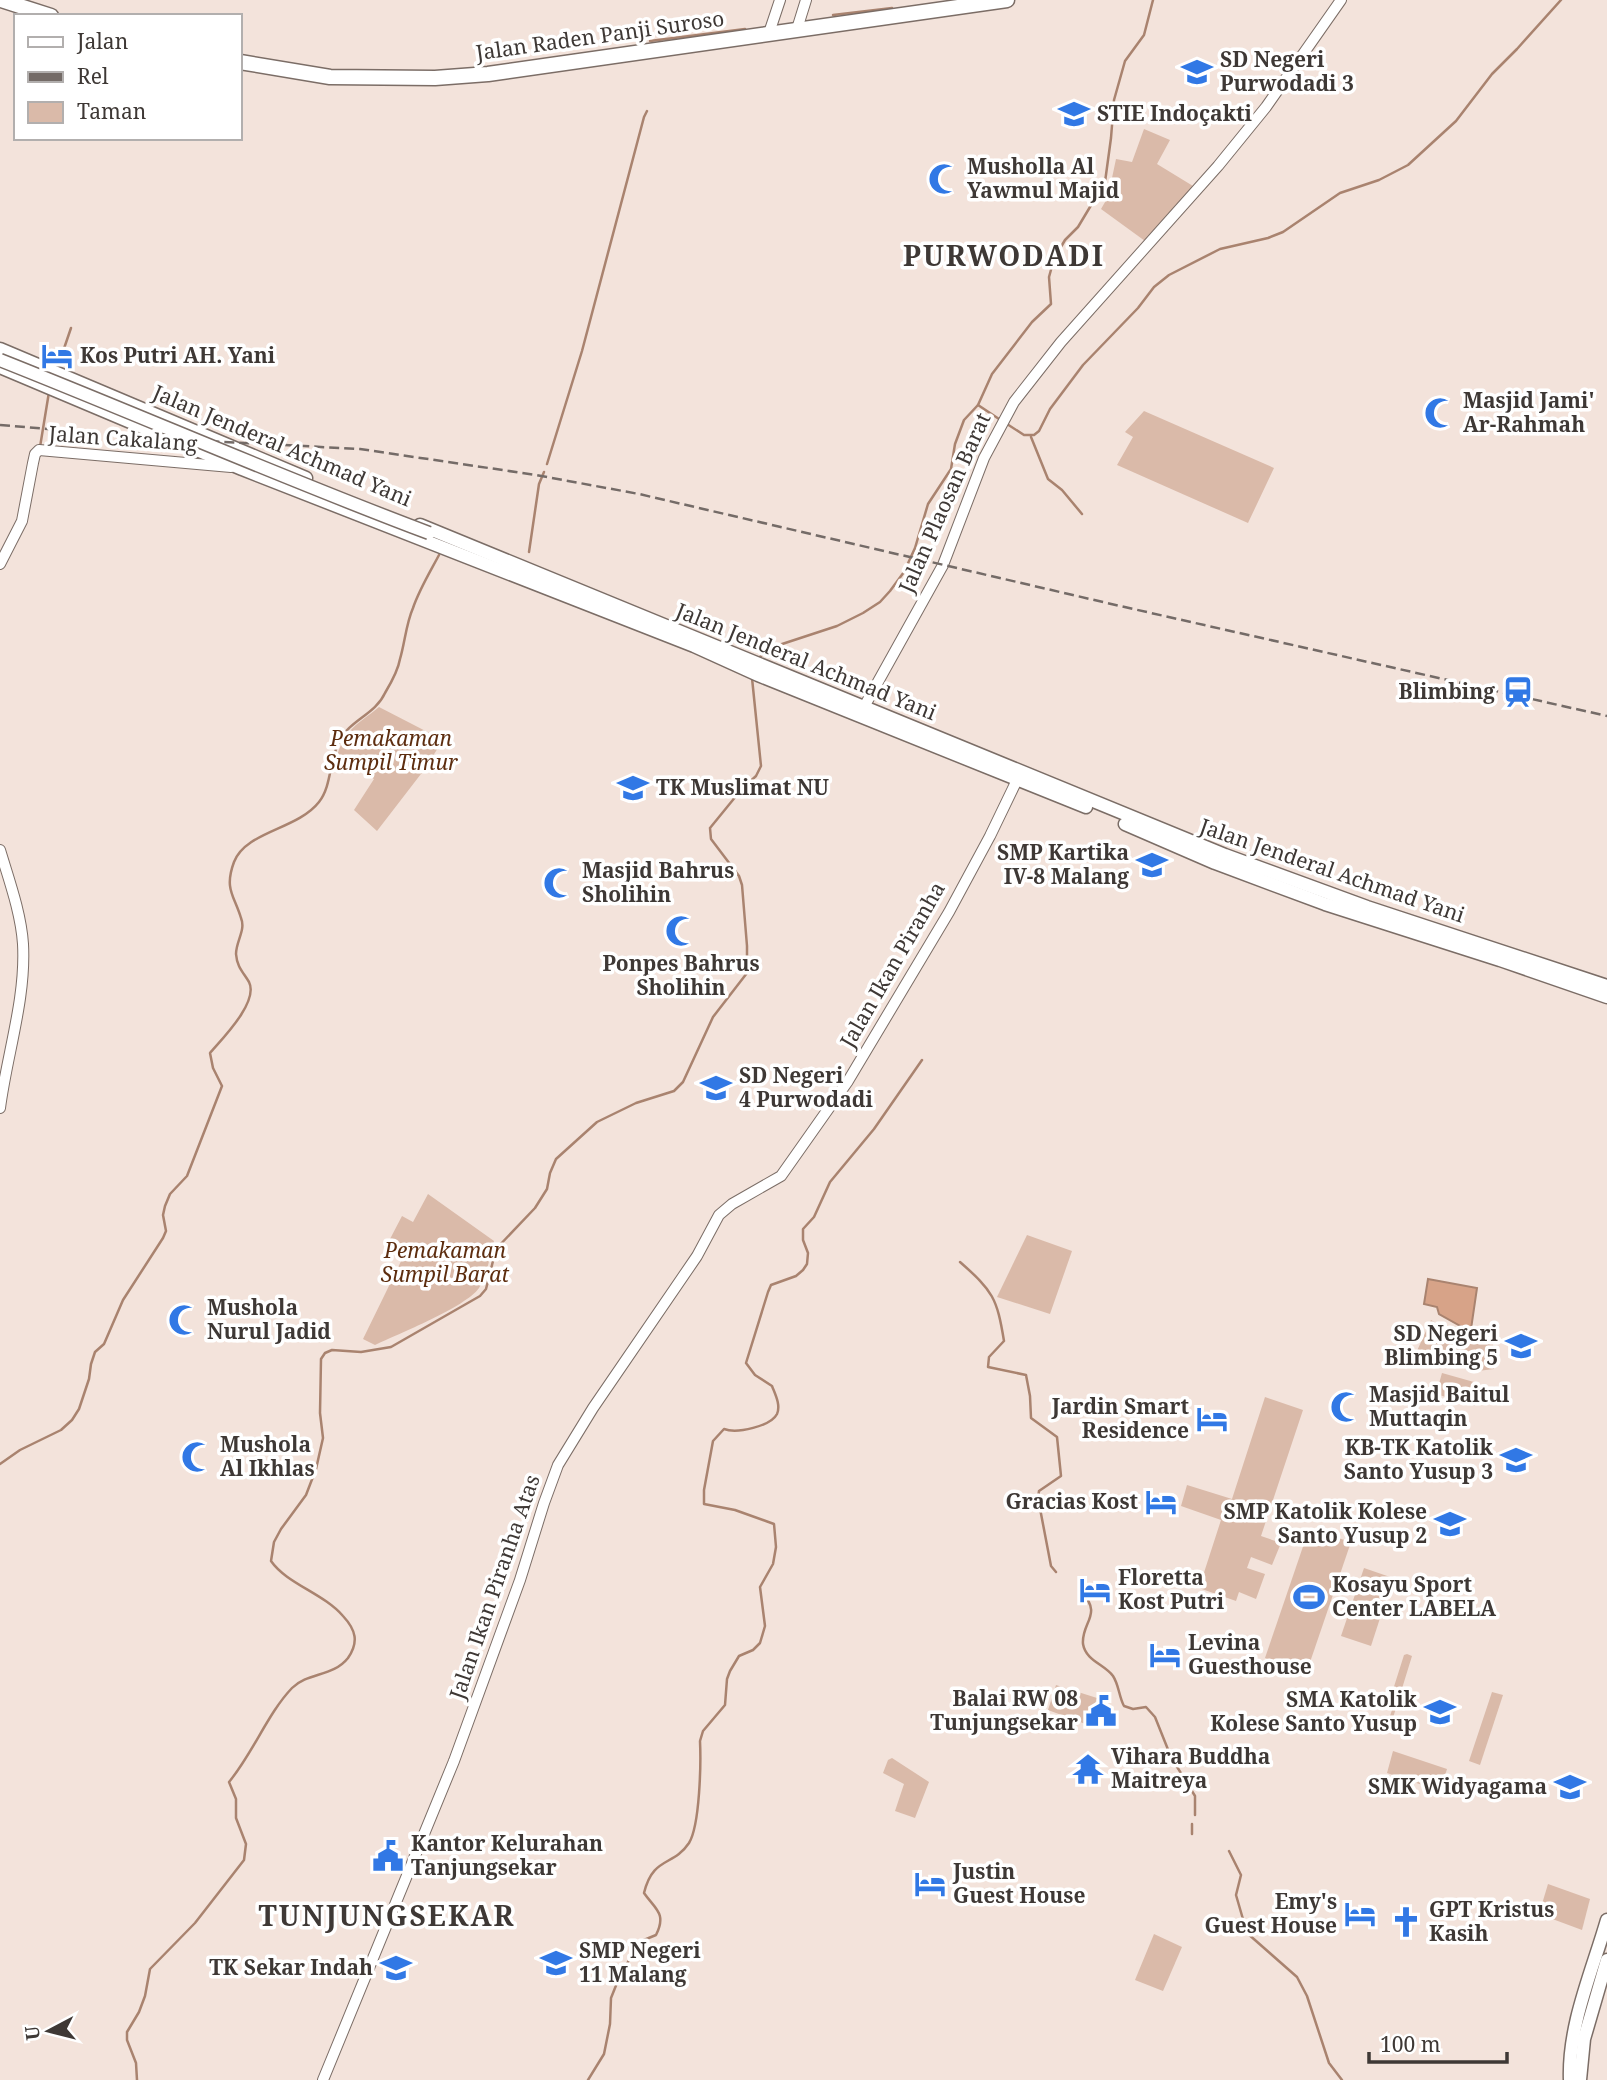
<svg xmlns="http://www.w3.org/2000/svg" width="1607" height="2080" viewBox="0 0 1607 2080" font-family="'Noto Serif',serif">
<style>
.green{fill:#dabaa9}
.water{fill:#d7a388;stroke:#a9836f;stroke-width:2}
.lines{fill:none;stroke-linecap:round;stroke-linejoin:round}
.stream{stroke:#a9836f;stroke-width:2.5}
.minor-casing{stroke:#7b6d66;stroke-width:12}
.major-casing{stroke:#7b6d66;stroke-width:15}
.highway-casing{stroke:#7b6d66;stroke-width:17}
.minor{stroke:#fff;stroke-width:10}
.major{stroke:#fff;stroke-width:12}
.highway{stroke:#fff;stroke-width:14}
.rail{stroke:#746b67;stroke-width:2.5;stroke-dasharray:10 5;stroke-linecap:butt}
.major-bridge-casing{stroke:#7b6d66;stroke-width:15;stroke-linecap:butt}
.major-bridge{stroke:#fff;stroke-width:12}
.labels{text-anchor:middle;stroke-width:7;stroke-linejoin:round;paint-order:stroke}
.street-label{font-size:21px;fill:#3e3835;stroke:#fff}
.poi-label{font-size:21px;font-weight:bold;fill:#3e3835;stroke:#fff;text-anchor:start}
.park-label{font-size:21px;font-style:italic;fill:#5d2d0f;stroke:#fff}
.district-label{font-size:28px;font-weight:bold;letter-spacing:2px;fill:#3e3835;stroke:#fff}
</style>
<rect width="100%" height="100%" fill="#f3e3db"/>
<g class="green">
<path d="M 1144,129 L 1170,140 L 1157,164 L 1193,186 L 1145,241 L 1101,209 L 1108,197 L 1116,159 L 1132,162 Z"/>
<path d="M 1144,411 L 1274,468 L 1248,523 L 1117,465 L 1133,437 L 1125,432 Z"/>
<path d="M 379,707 L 443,740 L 424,770 L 377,831 L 354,810 L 374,779 L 337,756 C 346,728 357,725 379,707 Z"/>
<path d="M 428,1194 L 494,1241 C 490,1256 487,1275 479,1288 C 466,1307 398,1334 375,1345 L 363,1339 L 408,1247 L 390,1239 L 402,1216 L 413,1222 Z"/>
<path d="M 1027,1235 L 1072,1251 L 1050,1314 L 997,1297 Z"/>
<path d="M 1431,1320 L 1461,1338 L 1493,1341 L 1494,1369 L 1478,1371 L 1416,1353 Z"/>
<path d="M 1442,1373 L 1481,1384 L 1475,1406 L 1436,1394 Z"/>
<path d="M 1265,1397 L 1303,1410 L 1261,1536 L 1281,1543 L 1272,1565 L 1251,1557 L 1247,1568 L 1265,1574 L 1256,1599 L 1239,1592 L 1236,1601 L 1199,1588 L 1221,1520 L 1181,1506 L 1187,1485 L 1232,1499 Z"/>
<path d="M 1309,1529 L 1351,1542 L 1307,1671 L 1265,1658 Z"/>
<path d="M 1364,1568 L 1393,1578 L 1371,1646 L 1341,1636 Z"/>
<path d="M 1407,1654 L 1412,1656 L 1388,1734 L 1380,1732 L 1385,1718 L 1389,1719 L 1396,1698 L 1391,1696 L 1404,1655 Z"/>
<path d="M 1056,1685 L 1097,1698 L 1088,1725 L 1048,1710 Z"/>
<path d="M 1492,1692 L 1503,1695 L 1480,1765 L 1469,1761 Z"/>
<path d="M 1393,1751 L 1447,1769 L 1440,1791 L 1387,1773 Z"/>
<path d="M 892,1758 L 929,1782 L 915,1818 L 895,1811 L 904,1784 L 883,1773 L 888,1760 Z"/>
<path d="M 1548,1884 L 1590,1899 L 1582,1930 L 1539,1914 Z"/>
<path d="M 1154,1934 L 1182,1947 L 1163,1991 L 1135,1980 Z"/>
</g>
<path class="water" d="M 1428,1279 L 1477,1288 L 1471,1329 L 1464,1328 L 1439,1314 L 1437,1307 L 1424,1304 Z"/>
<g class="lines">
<g class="stream">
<path d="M 833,15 L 892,8"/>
<path d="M 650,41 L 745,29"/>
<path d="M 57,369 L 71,328"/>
<path d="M 978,405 L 1002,421"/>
<path d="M 1007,424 L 1024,435 L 1034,435 L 1039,431 L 1050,409 L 1083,365 L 1138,308 L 1154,287 L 1169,275 L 1220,249 L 1268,238 L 1283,232 L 1340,193 L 1379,180 L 1408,165 L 1456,121 L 1492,74 L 1517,49 L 1561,0"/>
<path d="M 1031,437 L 1048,479 L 1062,490 L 1082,514"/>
<path d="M 40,447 L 49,392"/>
<path d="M 547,464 L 582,351 L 644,117 L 647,111"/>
<path d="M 529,552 L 539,484 L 544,472"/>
<path d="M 759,658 L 766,651 L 776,646 L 837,626 L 863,613 L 880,602 L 890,591 L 904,572 L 915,548 L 928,504 L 951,469 L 955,444 L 964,420 L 978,405 L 992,374 L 1032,322 L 1051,304 L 1049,277 L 1054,259 L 1065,240 L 1078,227 L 1105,182 L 1111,138 L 1114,100 L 1125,61 L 1144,35 L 1153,0"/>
<path d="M 960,1262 C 993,1291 997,1298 1004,1341 L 989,1357 L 988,1367 L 1026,1375 L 1030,1396 L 1031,1418 L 1057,1437 L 1061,1476 L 1039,1491 L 1038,1498 L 1051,1566 L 1056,1572"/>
<path d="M 0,1464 L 20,1450 L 61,1430 L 72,1420 L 79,1409 L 89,1379 L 91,1364 L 95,1352 L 104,1344 L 123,1300 L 163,1238 L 166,1231 L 163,1215 L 165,1206 L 170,1194 L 187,1176 L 222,1086 L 213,1068 L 210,1053 C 222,1039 259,1002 249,982 C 243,972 237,967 236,954 C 236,941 246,930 241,918 C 234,895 224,889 234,862 C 246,831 297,830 319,802 C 332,785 329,761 339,742 C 349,720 375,715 385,693 C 391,683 398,671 400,659 C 405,642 406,624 413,608 C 419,590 430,572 439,555"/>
<path d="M 1082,1593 C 1103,1614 1081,1623 1083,1644 C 1086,1661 1104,1664 1113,1676 C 1119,1685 1119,1697 1124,1706 L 1133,1709 L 1146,1707 L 1155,1717 L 1171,1757 L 1195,1796 L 1195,1815"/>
<path d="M 1192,1824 L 1192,1834"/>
<path d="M 1229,1851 L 1241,1875 L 1236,1895 L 1247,1933 L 1297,1977 L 1307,1996 L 1329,2063 L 1342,2080"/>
<path d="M 137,2080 L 136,2063 L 127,2040 L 127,2032 L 139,2012 L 145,1996 L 150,1969 L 195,1923 L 244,1860 L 246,1844 L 236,1818 L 236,1799 L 229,1782 C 253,1753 268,1713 292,1688 C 308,1672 333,1677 348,1658 C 359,1642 356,1630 343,1616 C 323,1593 287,1584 271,1561 L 274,1542 L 281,1529 L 306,1495 L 316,1469 L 323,1438 L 320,1413 L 321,1359 L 325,1353 L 332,1350 L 361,1352 L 391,1347 L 480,1296 L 486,1289 L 496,1249 L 535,1208 L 547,1189 L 550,1173 L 556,1159 L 597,1122 L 636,1103 L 674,1091 L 683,1082 L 713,1017 L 747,973 L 747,946 L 742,885 L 739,876 L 711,839 L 710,828 L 741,790 L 756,776 L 761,766 L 752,678"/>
<path d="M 588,2080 L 604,2054 L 610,2024 L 611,1998 L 619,1978 L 639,1942 L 656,1935 C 667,1913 655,1909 644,1893 C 653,1856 673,1867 689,1843 C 700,1825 701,1763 700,1741 L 703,1731 L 725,1705 L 727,1679 L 730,1671 L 739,1656 L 753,1650 L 760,1643 L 765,1626 L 760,1587 L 773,1564 L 776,1547 L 774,1524 L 735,1510 L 704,1504 L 704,1490 L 713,1441 L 724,1429 C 737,1434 771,1426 777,1414 C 781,1405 775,1394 772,1386 L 755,1375 L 746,1363 L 768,1292 L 771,1285 L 796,1276 L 803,1270 L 807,1264 L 808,1253 L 803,1240 L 803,1229 L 814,1217 L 830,1182 L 874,1129 L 922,1060"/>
</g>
<defs>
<g id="minor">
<path d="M 797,29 L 806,0"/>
<path d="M 769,33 L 780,0"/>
<path d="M 0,564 L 22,521 L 33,463 L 35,454 L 39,450 L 231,467"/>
<path d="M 864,707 L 943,565 L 984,458 L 1014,402 L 1061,342 L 1218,166 L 1266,107 L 1341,0"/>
<path d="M 0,850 C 9,880 21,913 23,944 C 26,999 7,1054 0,1108"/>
<path d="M 323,2080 L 454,1761 L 520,1580 L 544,1503 L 558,1465 L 593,1408 L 697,1256 L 719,1215 L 732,1204 L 781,1176 L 848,1081 L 949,912 L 990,836 L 1017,780"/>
</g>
<g id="major">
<path d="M 0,349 L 306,478"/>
<path d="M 0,367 L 242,469 L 694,646 L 758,675 L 1086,807"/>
<path d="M 420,525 L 1225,855 L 1367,907 L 1607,986"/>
<path d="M 1125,824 L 1215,863 L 1325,904 L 1500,960 L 1607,997"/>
<path d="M 1570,2080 C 1568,2025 1592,1972 1607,1920"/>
<path d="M 1580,2080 L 1584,2039 L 1607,1960"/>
</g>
<g id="highway">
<path d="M 1,0 L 51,16"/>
<path d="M 240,62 L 330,77 L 435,78 L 488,74 L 1007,0"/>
</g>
</defs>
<use href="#minor" class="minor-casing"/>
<use href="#major" class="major-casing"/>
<use href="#highway" class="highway-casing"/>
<use href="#minor" class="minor"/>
<use href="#major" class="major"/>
<use href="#highway" class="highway"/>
<path class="rail" d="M 0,425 L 168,439 L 360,449 L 536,475 L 639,494 L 1120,606 L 1607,716"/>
<defs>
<path id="major-bridge" d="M 0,360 C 144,417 285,479 429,533"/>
</defs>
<use href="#major-bridge" class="major-bridge-casing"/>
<use href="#major-bridge" class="major-bridge"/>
</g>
<defs>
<symbol id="school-bare" viewBox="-9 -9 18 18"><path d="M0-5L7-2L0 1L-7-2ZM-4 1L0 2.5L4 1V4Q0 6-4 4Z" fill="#3178e5" stroke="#fff" stroke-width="2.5" paint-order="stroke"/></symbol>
<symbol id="university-bare" viewBox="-9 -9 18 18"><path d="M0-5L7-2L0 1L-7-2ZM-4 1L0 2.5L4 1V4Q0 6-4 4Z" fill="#3178e5" stroke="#fff" stroke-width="2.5" paint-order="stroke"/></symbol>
<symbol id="mosque-bare" viewBox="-9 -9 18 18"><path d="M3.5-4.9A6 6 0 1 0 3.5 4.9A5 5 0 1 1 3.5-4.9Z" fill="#3178e5" stroke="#fff" stroke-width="2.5" paint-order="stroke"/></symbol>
<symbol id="hotel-bare" viewBox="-9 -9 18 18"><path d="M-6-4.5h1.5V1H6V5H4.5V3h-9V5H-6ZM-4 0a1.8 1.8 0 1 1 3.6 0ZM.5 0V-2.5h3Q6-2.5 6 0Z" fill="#3178e5" stroke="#fff" stroke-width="2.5" paint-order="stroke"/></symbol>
<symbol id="station-bare" viewBox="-9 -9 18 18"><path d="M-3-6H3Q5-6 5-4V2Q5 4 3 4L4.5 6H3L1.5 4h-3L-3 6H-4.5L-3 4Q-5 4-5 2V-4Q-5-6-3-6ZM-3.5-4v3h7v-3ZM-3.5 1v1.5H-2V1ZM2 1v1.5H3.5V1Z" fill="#3178e5" stroke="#fff" stroke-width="2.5" paint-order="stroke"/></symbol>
<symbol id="stadium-bare" viewBox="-9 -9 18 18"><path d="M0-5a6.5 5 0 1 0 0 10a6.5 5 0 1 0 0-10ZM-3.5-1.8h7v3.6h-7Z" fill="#3178e5" stroke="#fff" stroke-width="2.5" paint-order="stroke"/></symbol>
<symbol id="civic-bare" viewBox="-9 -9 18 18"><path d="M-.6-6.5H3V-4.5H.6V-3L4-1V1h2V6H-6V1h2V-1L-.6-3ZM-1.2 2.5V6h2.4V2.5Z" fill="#3178e5" stroke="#fff" stroke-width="2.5" paint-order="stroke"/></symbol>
<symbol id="temple-bare" viewBox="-9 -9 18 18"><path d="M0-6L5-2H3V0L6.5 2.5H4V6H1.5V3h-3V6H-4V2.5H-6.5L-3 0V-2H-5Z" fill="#3178e5" stroke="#fff" stroke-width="2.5" paint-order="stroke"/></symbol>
<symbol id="church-bare" viewBox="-9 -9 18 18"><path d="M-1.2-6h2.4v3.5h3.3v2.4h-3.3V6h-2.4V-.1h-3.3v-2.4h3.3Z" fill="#3178e5" stroke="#fff" stroke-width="2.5" paint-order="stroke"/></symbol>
</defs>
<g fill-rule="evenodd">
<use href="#school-bare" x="1175" y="50" width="44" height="44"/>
<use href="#university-bare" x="1052" y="92" width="44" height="44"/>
<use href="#mosque-bare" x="922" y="157" width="44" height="44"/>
<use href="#hotel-bare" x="35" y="334" width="44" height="44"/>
<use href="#mosque-bare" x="1418" y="391" width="44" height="44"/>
<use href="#station-bare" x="1496" y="670" width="44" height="44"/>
<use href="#school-bare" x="611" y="766" width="44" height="44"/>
<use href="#school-bare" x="1130" y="843" width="44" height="44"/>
<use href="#mosque-bare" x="537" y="861" width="44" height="44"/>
<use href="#mosque-bare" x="659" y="909" width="44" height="44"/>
<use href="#school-bare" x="694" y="1066" width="44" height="44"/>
<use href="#mosque-bare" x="162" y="1298" width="44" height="44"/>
<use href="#school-bare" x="1499" y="1324" width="44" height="44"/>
<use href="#mosque-bare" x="1324" y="1385" width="44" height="44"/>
<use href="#hotel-bare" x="1190" y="1397" width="44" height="44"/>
<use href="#mosque-bare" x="175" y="1435" width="44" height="44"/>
<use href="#school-bare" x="1494" y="1438" width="44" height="44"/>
<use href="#hotel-bare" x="1139" y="1480" width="44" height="44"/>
<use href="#school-bare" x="1428" y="1502" width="44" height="44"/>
<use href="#hotel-bare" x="1073" y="1568" width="44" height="44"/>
<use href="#stadium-bare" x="1287" y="1575" width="44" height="44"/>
<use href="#hotel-bare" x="1143" y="1633" width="44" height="44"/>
<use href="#civic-bare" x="1079" y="1689" width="44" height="44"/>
<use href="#school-bare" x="1418" y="1690" width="44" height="44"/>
<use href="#temple-bare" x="1066" y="1747" width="44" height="44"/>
<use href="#school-bare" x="1548" y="1765" width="44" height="44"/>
<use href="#civic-bare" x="366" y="1834" width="44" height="44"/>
<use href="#hotel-bare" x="908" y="1862" width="44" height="44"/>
<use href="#hotel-bare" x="1338" y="1892" width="44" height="44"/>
<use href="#church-bare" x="1384" y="1900" width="44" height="44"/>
<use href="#school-bare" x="534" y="1941" width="44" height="44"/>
<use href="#school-bare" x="374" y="1946" width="44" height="44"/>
</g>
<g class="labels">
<g class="street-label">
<text transform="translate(600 36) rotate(-8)" y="7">Jalan Raden Panji Suroso</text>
<text transform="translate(123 439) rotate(4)" y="7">Jalan Cakalang</text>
<text transform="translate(282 446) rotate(23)" y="7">Jalan Jenderal Achmad Yani</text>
<text transform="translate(945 503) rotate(-66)" y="7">Jalan Plaosan Barat</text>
<text transform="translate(806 662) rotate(22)" y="7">Jalan Jenderal Achmad Yani</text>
<text transform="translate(1332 871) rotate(19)" y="7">Jalan Jenderal Achmad Yani</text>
<text transform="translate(893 965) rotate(-60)" y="7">Jalan Ikan Piranha</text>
<text transform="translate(495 1587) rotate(-71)" y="7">Jalan Ikan Piranha Atas</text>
</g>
<g class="poi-label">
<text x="1220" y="67">SD Negeri<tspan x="1220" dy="24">Purwodadi 3</tspan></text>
<text x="1097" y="121">STIE Indoçakti</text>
<text x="967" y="174">Musholla Al<tspan x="967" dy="24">Yawmul Majid</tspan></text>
<text x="80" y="363">Kos Putri AH. Yani</text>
<text x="1463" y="408">Masjid Jami'<tspan x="1463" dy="24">Ar-Rahmah</tspan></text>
<text x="1495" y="699" text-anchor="end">Blimbing</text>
<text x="656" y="795">TK Muslimat NU</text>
<text x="1129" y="860" text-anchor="end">SMP Kartika<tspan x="1129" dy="24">IV-8 Malang</tspan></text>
<text x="582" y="878">Masjid Bahrus<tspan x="582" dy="24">Sholihin</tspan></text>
<text x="681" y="971" text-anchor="middle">Ponpes Bahrus<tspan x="681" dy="24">Sholihin</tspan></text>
<text x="739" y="1083">SD Negeri<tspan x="739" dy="24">4 Purwodadi</tspan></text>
<text x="207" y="1315">Mushola<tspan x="207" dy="24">Nurul Jadid</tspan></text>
<text x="1498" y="1341" text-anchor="end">SD Negeri<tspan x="1498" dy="24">Blimbing 5</tspan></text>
<text x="1369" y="1402">Masjid Baitul<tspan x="1369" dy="24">Muttaqin</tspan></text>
<text x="1189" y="1414" text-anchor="end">Jardin Smart<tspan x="1189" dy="24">Residence</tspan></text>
<text x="220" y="1452">Mushola<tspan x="220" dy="24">Al Ikhlas</tspan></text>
<text x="1493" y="1455" text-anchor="end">KB-TK Katolik<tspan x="1493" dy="24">Santo Yusup 3</tspan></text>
<text x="1138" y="1509" text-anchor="end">Gracias Kost</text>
<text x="1427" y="1519" text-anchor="end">SMP Katolik Kolese<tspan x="1427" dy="24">Santo Yusup 2</tspan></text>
<text x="1118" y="1585">Floretta<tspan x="1118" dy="24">Kost Putri</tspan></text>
<text x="1332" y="1592">Kosayu Sport<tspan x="1332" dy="24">Center LABELA</tspan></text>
<text x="1188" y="1650">Levina<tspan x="1188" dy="24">Guesthouse</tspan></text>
<text x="1078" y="1706" text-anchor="end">Balai RW 08<tspan x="1078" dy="24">Tunjungsekar</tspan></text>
<text x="1417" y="1707" text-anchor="end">SMA Katolik<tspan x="1417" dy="24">Kolese Santo Yusup</tspan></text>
<text x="1111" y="1764">Vihara Buddha<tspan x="1111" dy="24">Maitreya</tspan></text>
<text x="1547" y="1794" text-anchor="end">SMK Widyagama</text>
<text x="411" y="1851">Kantor Kelurahan<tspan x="411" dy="24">Tanjungsekar</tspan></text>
<text x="953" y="1879">Justin<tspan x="953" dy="24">Guest House</tspan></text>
<text x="1337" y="1909" text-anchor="end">Emy's<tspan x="1337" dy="24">Guest House</tspan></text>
<text x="1429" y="1917">GPT Kristus<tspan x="1429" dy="24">Kasih</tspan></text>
<text x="579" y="1958">SMP Negeri<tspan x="579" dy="24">11 Malang</tspan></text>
<text x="373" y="1975" text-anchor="end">TK Sekar Indah</text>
</g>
<g class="park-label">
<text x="391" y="746">Pemakaman<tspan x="391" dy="24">Sumpil Timur</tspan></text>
<text x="445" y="1258">Pemakaman<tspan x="445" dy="24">Sumpil Barat</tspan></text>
</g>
<g class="district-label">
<text x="1004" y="266">PURWODADI</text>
<text x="387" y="1926">TUNJUNGSEKAR</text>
</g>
</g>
<rect x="14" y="14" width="228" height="126" fill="#ffffff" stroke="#b2afae" stroke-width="2"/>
<rect x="28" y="37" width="35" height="10" fill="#ffffff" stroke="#b2afae" stroke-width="2"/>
<text x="77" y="49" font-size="21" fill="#3e3835">Jalan</text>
<rect x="28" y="72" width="35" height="10" fill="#746b67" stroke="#b2afae" stroke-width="2"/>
<text x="77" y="84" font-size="21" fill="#3e3835">Rel</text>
<rect x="28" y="102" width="35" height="21" fill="#dabaa9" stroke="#b2afae" stroke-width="2"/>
<text x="77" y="119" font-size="21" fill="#3e3835">Taman</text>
<g transform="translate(49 2031) rotate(263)" stroke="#ffffff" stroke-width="5" paint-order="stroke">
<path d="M0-5L12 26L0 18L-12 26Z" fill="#3e3835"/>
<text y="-10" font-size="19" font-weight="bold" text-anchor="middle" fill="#3e3835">U</text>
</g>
<path d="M1369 2052v10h138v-10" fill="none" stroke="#3e3835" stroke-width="3.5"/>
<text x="1380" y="2052" font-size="21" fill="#3e3835" stroke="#ffffff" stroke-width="5" paint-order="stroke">100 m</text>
</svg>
